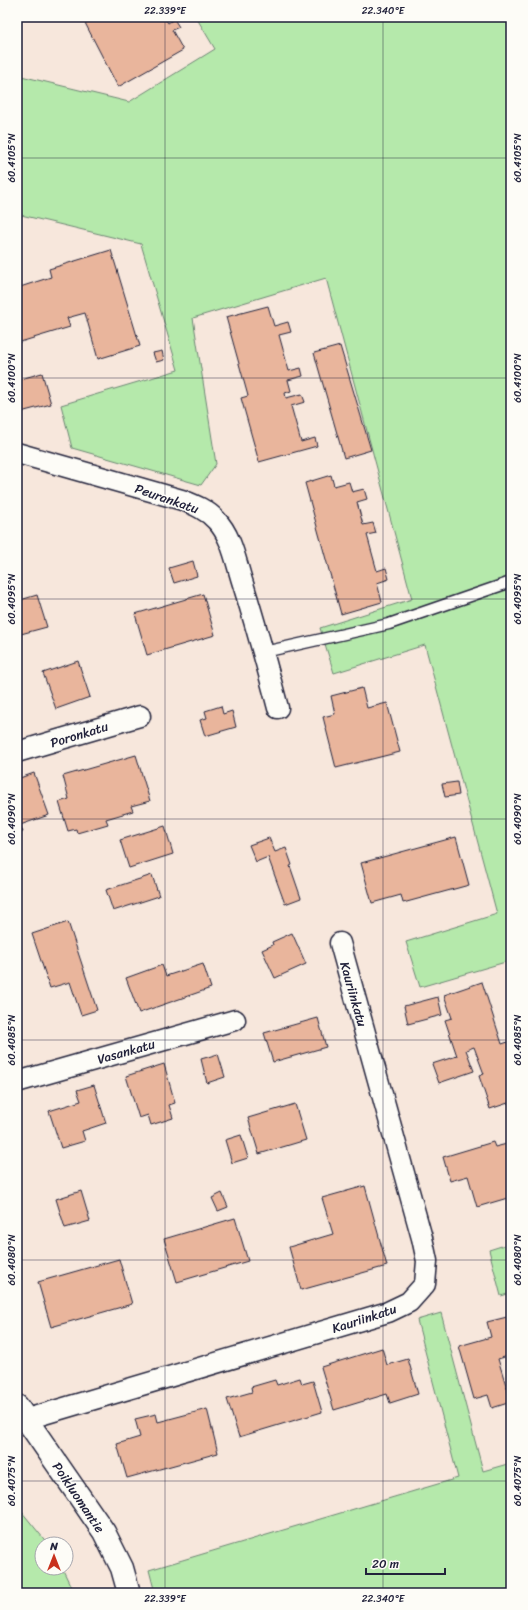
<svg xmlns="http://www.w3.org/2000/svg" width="528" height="1610" viewBox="0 0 528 1610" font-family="Sriracha,sans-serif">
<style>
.green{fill:#b5e9ab;stroke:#6c8673}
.building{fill:#e9b59c;stroke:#22223b}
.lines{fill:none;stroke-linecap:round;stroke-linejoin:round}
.lane-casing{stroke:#22223b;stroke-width:13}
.street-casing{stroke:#22223b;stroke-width:23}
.secondary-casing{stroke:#22223b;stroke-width:25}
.lane{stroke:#fdfcf7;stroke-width:10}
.street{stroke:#fdfcf7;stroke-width:20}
.secondary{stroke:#fdfcf7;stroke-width:22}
.ticks{fill:none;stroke:#22223b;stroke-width:1;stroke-opacity:0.45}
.labels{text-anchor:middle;stroke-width:3;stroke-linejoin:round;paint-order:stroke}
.street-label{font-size:13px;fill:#22223b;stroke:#fdfcf7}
.neatline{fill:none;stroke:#22223b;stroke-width:1.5}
.ticks-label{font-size:10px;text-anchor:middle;fill:#22223b}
</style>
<rect width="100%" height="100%" fill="#f7e7dc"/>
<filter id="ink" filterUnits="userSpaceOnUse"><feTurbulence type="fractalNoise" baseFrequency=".025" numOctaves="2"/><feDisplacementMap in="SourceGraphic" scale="8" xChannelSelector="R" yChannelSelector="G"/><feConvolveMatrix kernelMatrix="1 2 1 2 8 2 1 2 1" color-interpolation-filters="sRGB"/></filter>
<g filter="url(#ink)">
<g class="green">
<path d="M 196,17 L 511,17 L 511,966 L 509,961 L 420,987 L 406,942 L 497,914 L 425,645 L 334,673 L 320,628 L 412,599 L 326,278 L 193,318 L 216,464 L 201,485 L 72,448 L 61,405 L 178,370 L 141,244 L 17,214 L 17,75 L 129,102 L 215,49 Z"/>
<path d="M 511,1243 L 511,1293 L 501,1296 L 489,1250 Z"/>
<path d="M 441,1313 L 483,1471 L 511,1463 L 511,1593 L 155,1593 L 149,1570 L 458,1478 L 417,1320 Z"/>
<path d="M 17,1506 L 48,1544 L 42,1544 L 42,1568 L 62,1568 L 74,1593 L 17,1593 Z"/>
</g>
<g class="building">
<path d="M 82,17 L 164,17 L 168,23 L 174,19 L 179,27 L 172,30 L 183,50 L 118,87 Z"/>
<path d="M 111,250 L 140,346 L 98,359 L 85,313 L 67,318 L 70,327 L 17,343 L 17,288 L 51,277 L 49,269 Z"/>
<path d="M 268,306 L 274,326 L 288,322 L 291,332 L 279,335 L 289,371 L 301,368 L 303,376 L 288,380 L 291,391 L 285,393 L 286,398 L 302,394 L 305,402 L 291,406 L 301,442 L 315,438 L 317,446 L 259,462 L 241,398 L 248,396 L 226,317 Z"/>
<path d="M 340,346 L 371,450 L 344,458 L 314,353 Z"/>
<path d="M 162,351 L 164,360 L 156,362 L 153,353 Z"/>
<path d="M 42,373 L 51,404 L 17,413 L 17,380 Z"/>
<path d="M 331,475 L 334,486 L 349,482 L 352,492 L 364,489 L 367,499 L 357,502 L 363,525 L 373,523 L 376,533 L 367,535 L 377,571 L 386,568 L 389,579 L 377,583 L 382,602 L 341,614 L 305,483 Z"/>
<path d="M 193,561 L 197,576 L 174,583 L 169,568 Z"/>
<path d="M 203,594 L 215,635 L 147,655 L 135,614 Z"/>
<path d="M 37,595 L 47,627 L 17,635 L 17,614 L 19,613 L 17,601 Z"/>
<path d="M 78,661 L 90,697 L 56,709 L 43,673 Z"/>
<path d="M 362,688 L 367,708 L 387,703 L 400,752 L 336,768 L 323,717 L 335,714 L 331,696 Z"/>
<path d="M 221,706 L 223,714 L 232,711 L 236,727 L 205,736 L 200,720 L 207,718 L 205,711 Z"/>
<path d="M 136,755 L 150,801 L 131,806 L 133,811 L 106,819 L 108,824 L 77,833 L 76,829 L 68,831 L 59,802 L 69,799 L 63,776 Z"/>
<path d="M 34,773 L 49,815 L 20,825 L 23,832 L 17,834 L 17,779 Z"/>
<path d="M 457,782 L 459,795 L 445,797 L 442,784 Z"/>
<path d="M 165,826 L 173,854 L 129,868 L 120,840 Z"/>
<path d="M 456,837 L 469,885 L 403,903 L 401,895 L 372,903 L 361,863 Z"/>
<path d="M 269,838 L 275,852 L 286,848 L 292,865 L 290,866 L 301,898 L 285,904 L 268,857 L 256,862 L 249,845 Z"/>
<path d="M 152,875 L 159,896 L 113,911 L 106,890 Z"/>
<path d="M 68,922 L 97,1010 L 81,1015 L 70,982 L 50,988 L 32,934 Z"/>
<path d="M 292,933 L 306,964 L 275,978 L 262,950 L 273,945 L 272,942 Z"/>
<path d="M 203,964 L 211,988 L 139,1013 L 126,978 L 162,965 L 166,976 Z"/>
<path d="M 482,982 L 502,1044 L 511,1041 L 511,1102 L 490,1109 L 479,1076 L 484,1074 L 474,1047 L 466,1050 L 474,1071 L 439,1083 L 432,1064 L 457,1056 L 445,1020 L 452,1018 L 444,995 Z"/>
<path d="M 438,997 L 442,1015 L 408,1024 L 404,1006 Z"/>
<path d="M 318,1018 L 326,1047 L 273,1062 L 264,1033 Z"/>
<path d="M 218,1054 L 225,1077 L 207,1083 L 201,1059 Z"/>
<path d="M 164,1064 L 175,1103 L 169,1105 L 173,1118 L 151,1125 L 148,1115 L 139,1118 L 126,1076 Z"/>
<path d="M 94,1085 L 106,1123 L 82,1131 L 85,1141 L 61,1148 L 49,1111 L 81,1101 L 77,1090 Z"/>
<path d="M 295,1104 L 306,1140 L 259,1154 L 248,1118 Z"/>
<path d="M 241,1135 L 248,1158 L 232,1163 L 225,1140 Z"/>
<path d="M 493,1142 L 495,1147 L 511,1143 L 511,1197 L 477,1207 L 468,1176 L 450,1181 L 443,1157 Z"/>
<path d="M 365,1186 L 387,1266 L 301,1290 L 289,1247 L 333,1234 L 322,1198 Z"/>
<path d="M 81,1191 L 90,1221 L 65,1228 L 56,1199 Z"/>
<path d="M 222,1193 L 228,1207 L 218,1211 L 212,1198 Z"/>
<path d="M 235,1218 L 248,1261 L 177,1282 L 164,1239 Z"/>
<path d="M 119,1259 L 132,1304 L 51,1327 L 38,1282 Z"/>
<path d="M 511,1316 L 511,1355 L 498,1359 L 511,1402 L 492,1408 L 488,1395 L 474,1399 L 459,1346 L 491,1337 L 487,1322 Z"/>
<path d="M 382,1348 L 387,1365 L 408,1359 L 418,1394 L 390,1403 L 387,1394 L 334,1410 L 321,1367 Z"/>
<path d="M 300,1378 L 302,1384 L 313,1381 L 322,1412 L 239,1437 L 227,1399 L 252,1392 L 251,1387 L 275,1380 L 277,1385 Z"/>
<path d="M 207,1409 L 218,1453 L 127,1478 L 117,1444 L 140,1437 L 135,1419 L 156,1414 L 158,1422 Z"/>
</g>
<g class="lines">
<defs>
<path id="lane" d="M 264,652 L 389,624 L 511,582"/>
<g id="street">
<path d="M 17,453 L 182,500 C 195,505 207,510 216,520 C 232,536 236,563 243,584 C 256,626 267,666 278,708"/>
<path d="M 17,752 L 140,716"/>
<path d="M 17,1082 L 235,1020"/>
<path d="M 27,1419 L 388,1312 L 409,1302 L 425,1284 L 427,1261 L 422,1238 L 340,943"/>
</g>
<path id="secondary" d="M 17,1406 L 104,1532 L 122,1568 L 129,1593"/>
</defs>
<use href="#lane" class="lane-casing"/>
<use href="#street" class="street-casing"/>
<use href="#secondary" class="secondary-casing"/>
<use href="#lane" class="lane"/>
<use href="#street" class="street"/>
<use href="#secondary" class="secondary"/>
</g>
</g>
<path class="ticks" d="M 165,17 L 165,1593M 383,17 L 383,1593M 17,158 L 511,158M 17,378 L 511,378M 17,599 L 511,599M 17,819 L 511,819M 17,1040 L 511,1040M 17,1260 L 511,1260M 17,1481 L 511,1481"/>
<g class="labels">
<g class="street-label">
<text transform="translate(167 498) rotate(19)" y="5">Peurankatu</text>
<text transform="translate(79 734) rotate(-17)" y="5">Poronkatu</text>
<text transform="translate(354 994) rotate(74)" y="5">Kauriinkatu</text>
<text transform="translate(126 1051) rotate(-16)" y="5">Vasankatu</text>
<text transform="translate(364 1318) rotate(-18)" y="5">Kauriinkatu</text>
<text transform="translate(79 1497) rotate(56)" y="5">Poikluomantie</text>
</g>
</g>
<rect width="528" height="1610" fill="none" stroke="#fdfcf7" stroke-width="44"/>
<g transform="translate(54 1556)"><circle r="19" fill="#fdfcf7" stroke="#a5a5ac"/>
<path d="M0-3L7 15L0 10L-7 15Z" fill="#c8321e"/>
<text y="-6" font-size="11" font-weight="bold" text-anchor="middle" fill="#22223b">N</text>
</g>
<path d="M366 1568v6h79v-6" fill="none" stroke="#22223b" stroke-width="2"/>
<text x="372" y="1568" font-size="12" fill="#22223b" stroke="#fdfcf7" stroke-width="3" paint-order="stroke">20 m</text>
<rect x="22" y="22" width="484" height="1566" class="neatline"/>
<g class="ticks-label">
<text x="165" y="14">22.339°E</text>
<text x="383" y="14">22.340°E</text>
<text transform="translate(11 158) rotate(-90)" y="4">60.4105°N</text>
<text transform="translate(517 158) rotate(-90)" y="4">60.4105°N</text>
<text transform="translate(11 378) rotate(-90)" y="4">60.4100°N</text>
<text transform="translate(517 378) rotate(-90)" y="4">60.4100°N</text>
<text transform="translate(11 599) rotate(-90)" y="4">60.4095°N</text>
<text transform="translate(517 599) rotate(-90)" y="4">60.4095°N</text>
<text transform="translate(11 819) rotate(-90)" y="4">60.4090°N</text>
<text transform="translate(517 819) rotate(-90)" y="4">60.4090°N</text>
<text transform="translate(11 1040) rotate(-90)" y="4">60.4085°N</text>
<text transform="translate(517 1040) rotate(-90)" y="4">60.4085°N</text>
<text transform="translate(11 1260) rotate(-90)" y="4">60.4080°N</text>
<text transform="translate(517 1260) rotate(-90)" y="4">60.4080°N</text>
<text transform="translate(11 1481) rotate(-90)" y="4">60.4075°N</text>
<text transform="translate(517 1481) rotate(-90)" y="4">60.4075°N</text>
<text x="165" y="1602">22.339°E</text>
<text x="383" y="1602">22.340°E</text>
</g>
</svg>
